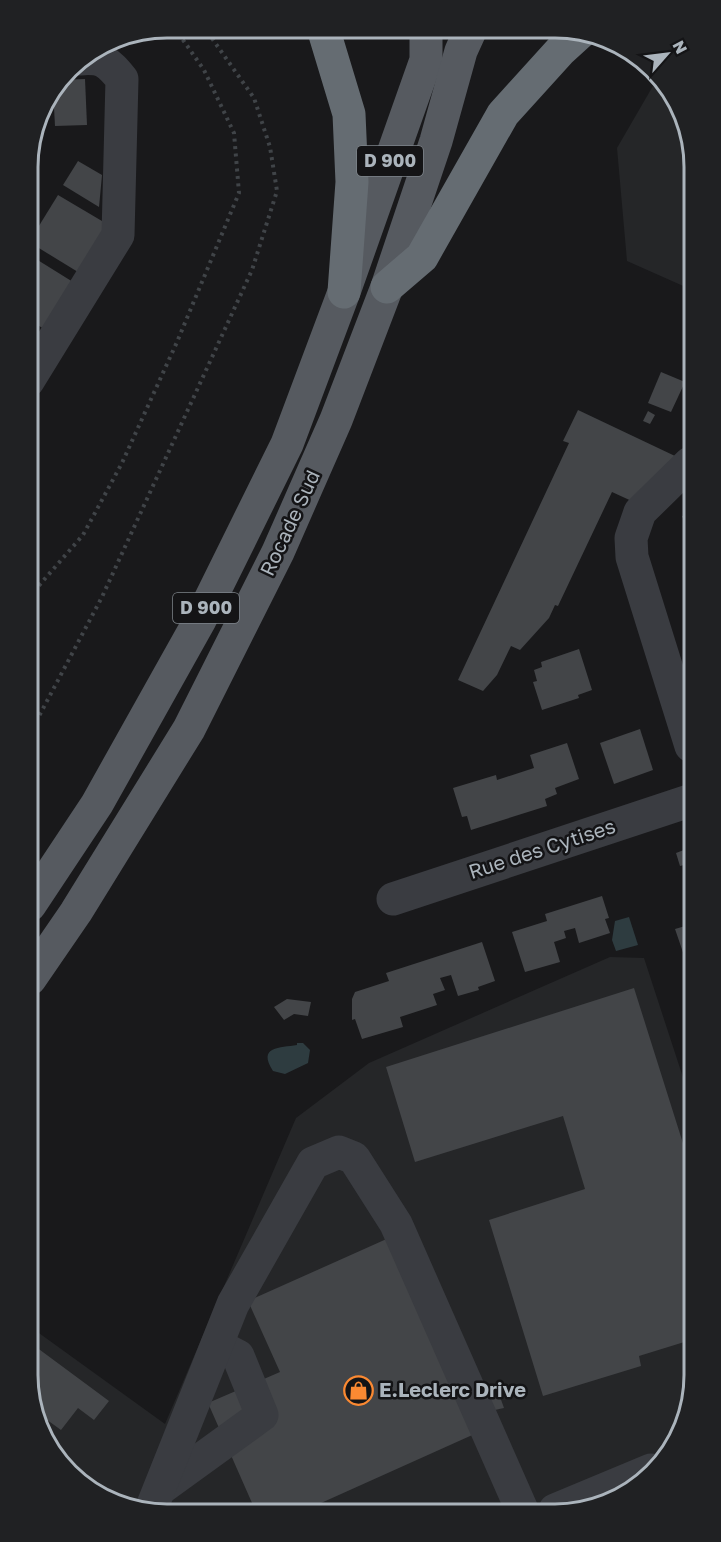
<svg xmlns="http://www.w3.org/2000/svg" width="721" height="1542" viewBox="0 0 721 1542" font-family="'Golos Text',sans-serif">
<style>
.built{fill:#252628}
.water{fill:#2e3c40}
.building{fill:#434548}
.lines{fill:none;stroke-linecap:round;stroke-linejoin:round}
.path{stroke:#404448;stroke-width:4;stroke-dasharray:3 4.5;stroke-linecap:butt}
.minor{stroke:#3a3c41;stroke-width:33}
.major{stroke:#565a60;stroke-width:33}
.highway{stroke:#656c72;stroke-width:33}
.labels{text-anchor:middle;stroke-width:5;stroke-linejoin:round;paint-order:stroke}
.shield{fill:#141416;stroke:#7e848a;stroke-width:1.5}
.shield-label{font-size:18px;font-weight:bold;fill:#abb4bc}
.street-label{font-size:20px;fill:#abb4bc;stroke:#141416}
.poi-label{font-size:20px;font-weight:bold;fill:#abb4bc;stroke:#141416;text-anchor:start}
.rim{fill:none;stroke:#abb4bc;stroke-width:3}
</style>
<rect width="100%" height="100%" fill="#19191b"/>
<g class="built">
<path d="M 657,79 L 689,130 L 690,289 L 627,261 L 617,148 Z"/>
<path d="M 610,957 L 644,958 L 693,1108 L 694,1385 L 665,1461 L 591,1510 L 140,1512 L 74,1480 L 32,1412 L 32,1328 L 165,1424 L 296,1118 L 369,1063 Z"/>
</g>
<g class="water">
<path d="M 629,917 L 638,945 L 616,951 L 612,940 L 615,921 Z"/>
<path d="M 297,1043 L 303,1043 L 310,1050 L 308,1063 L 285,1074 L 273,1071 C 257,1046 280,1048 297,1045 Z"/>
</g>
<g class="building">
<path d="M 85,79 L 87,125 L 55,126 L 53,89 L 60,80 Z"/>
<path d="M 44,102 L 45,127 L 35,127 L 41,105 Z"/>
<path d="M 78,161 L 102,175 L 99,207 L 63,185 Z"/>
<path d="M 58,195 L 107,224 L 78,272 L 29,242 Z"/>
<path d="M 28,254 L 73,282 L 44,329 L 28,319 Z"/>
<path d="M 28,332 L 38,338 L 28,355 Z"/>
<path d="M 661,372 L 685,382 L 671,412 L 648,403 Z"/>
<path d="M 578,410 L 675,456 L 636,503 L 612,492 L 558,606 L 555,605 L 549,618 L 520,650 L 511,646 L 497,675 L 483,691 L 458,680 L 569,443 L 563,441 Z"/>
<path d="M 648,411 L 655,415 L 650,424 L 643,421 Z"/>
<path d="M 691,513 L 691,553 L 690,553 L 684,533 L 688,532 L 682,516 Z"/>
<path d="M 579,649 L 592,690 L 578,695 L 579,698 L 542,710 L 533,682 L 537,681 L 534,670 L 542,667 L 541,662 Z"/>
<path d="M 640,729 L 653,770 L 614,784 L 600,743 Z"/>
<path d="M 567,743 L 579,779 L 555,788 L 557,794 L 545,799 L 547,806 L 471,830 L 467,816 L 462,817 L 453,788 L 496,775 L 497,780 L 534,768 L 530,755 Z"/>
<path d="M 689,848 L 692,863 L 680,866 L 676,853 Z"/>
<path d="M 602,896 L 609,918 L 605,919 L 610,933 L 579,943 L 575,928 L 564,931 L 566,938 L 554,942 L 560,962 L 525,972 L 512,932 L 547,921 L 545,914 Z"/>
<path d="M 692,924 L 692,989 L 686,971 L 689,970 L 675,929 Z"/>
<path d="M 482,942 L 495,981 L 478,987 L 479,990 L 458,996 L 451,975 L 440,978 L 445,990 L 433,994 L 437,1005 L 400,1017 L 403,1027 L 362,1039 L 355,1019 L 352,1020 L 352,999 L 355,992 L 389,981 L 386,973 Z"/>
<path d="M 634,988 L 693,1175 L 694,1339 L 639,1356 L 641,1366 L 543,1396 L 489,1220 L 585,1189 L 563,1116 L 415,1162 L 386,1067 Z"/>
<path d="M 287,999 L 311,1002 L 308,1016 L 294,1014 L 284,1020 L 274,1007 Z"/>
<path d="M 391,1237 L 479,1432 L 301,1512 L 256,1512 L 208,1403 L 280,1372 L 248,1301 Z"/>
<path d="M 32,1344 L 109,1401 L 94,1420 L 78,1408 L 61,1430 L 32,1409 Z"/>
<path d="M 499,1394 L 504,1408 L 490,1411 L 485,1399 Z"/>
</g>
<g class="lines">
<g class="path">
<path d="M 29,597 L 83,535 L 122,463 L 177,342 L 239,193 L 234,133 L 204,70 L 174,27"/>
<path d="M 29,735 L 102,597 L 252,270 L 277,191 L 270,147 L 254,98 L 204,27"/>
</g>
<g class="minor">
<path d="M 28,381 L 118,235 L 122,79 C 108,62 103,57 80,59"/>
<path d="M 690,463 L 640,512 L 631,538 L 632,557 L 691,746"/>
<path d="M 393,899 L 692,800"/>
<path d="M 160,1489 L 262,1415 L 238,1356 L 217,1345"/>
<path d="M 555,1510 L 651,1470"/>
<path d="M 150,1512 L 233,1304 L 313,1163 L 339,1152 L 354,1158 L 396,1224 L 522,1510"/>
</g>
<g class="major">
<path d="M 30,905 L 97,804 L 200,620 L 287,444 L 344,292 L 426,60 L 426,29"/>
<path d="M 30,979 L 76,912 L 189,729 L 278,552 L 336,420 L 387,287 L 436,141 L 461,51 L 471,29"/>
</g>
<g class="highway">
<path d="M 323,28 L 349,114 L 352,182 L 344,292"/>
<path d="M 387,287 L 422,257 L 503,114 L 561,50 L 583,30"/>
</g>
</g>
<defs>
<symbol id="shop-ring" viewBox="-11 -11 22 22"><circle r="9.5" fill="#141416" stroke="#fb8932" stroke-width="1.5"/><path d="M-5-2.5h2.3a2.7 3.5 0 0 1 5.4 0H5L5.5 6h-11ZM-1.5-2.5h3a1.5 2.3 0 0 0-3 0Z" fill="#fb8932"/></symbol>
</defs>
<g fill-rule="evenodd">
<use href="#shop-ring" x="342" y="1374" width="33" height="33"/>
</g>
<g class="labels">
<g class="shield">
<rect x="357" y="146" width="66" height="30" rx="4.5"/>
<rect x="173" y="593" width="66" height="30" rx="4.5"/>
</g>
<g class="shield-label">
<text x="390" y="167">D 900</text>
<text x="206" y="614">D 900</text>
</g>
<g class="street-label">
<text transform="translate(290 523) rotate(-65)" y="7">Rocade Sud</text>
<text transform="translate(542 849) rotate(-18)" y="7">Rue des Cytises</text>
</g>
<g class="poi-label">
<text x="379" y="1397">E.Leclerc Drive</text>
</g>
</g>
<path d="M0 0H721V1542H0ZM167 38H555A129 129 0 0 1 684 167V1375A129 129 0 0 1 555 1504H167A129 129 0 0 1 38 1375V167A129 129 0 0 1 167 38Z" fill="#202123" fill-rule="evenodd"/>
<path class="rim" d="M167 38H555A129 129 0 0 1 684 167V1375A129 129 0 0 1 555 1504H167A129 129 0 0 1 38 1375V167A129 129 0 0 1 167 38Z"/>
<g transform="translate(667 54) rotate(62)" stroke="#141416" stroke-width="4.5" paint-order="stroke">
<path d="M0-4.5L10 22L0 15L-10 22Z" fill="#abb4bc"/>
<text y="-9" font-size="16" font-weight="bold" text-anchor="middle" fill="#abb4bc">N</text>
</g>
</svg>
